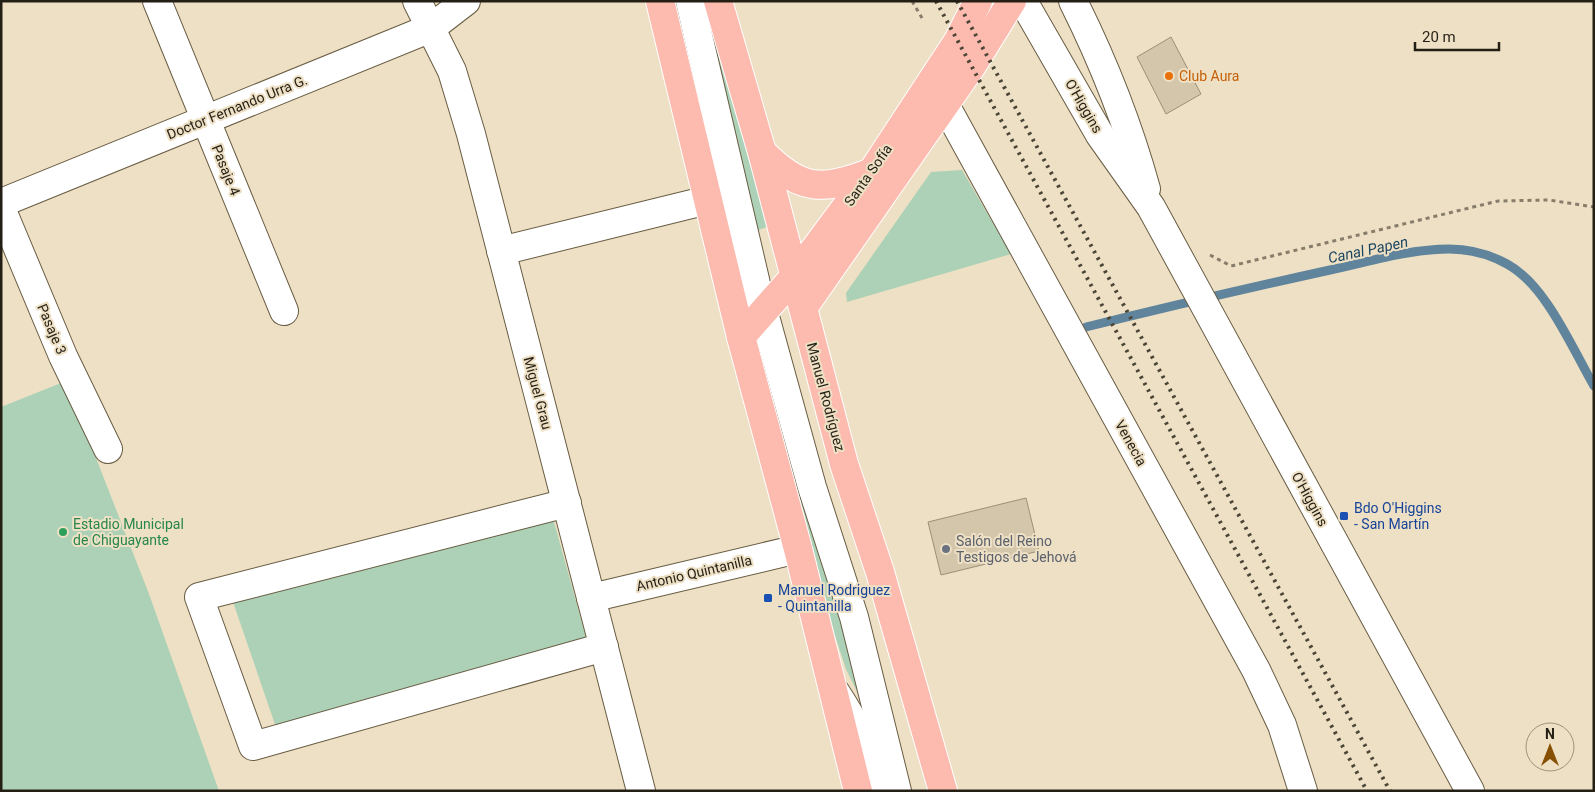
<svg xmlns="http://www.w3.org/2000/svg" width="1595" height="792" viewBox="0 0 1595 792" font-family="Roboto,sans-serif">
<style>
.green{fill:#acd1b6}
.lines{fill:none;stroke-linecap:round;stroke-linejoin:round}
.stream{stroke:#60849c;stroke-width:9}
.building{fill:#d4c6ab;stroke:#9c8f75}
.minor-casing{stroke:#685c43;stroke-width:30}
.major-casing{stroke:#fff;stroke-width:30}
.path{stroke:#867d6a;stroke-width:3;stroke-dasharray:4 4;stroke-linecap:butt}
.minor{stroke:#fff;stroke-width:28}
.major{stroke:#fdbaae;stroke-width:28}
.rail{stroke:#4b4537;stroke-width:4;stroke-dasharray:2.5 5;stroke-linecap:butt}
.food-dot{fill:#e8710a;stroke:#eee0c4;stroke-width:2}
.transit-dot{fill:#1a4fb4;stroke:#eee0c4;stroke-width:2}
.leisure-dot{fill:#2e9e5b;stroke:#eee0c4;stroke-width:2}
.worship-dot{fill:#6b7280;stroke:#eee0c4;stroke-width:2}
.labels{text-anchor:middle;stroke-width:4;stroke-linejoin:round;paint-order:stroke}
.food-label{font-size:14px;fill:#c56008;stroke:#eee0c4;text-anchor:start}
.street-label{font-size:14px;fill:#241f15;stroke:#eee0c4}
.transit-label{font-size:14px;fill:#164399;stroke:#eee0c4;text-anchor:start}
.leisure-label{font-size:14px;fill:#27864d;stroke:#eee0c4;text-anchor:start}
.worship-label{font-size:14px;fill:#5b616d;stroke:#eee0c4;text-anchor:start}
.water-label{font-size:15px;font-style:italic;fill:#1b4761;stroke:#eee0c4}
</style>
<rect width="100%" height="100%" fill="#eee0c4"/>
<g class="green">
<path d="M 703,5 L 711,21 L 721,52 L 767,227 L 756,231 Z"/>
<path d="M 962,170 L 1011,254 L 847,302 L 846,293 L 931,172 Z"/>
<path d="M 66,381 L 149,594 L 219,791 L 1,791 L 1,407 Z"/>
<path d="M 776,393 L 871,721 L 846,669 L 834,633 L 774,398 Z"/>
<path d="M 551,511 L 592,659 L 281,742 L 232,599 Z"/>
</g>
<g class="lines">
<path class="stream" d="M 1086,327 C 1167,307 1248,288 1330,270 C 1368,262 1409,249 1449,249 C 1469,249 1489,254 1507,264 C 1546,285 1572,348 1594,386"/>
</g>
<g class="building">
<path d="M 1171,37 L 1201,94 L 1166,114 L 1137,57 Z"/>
<path d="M 1026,498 L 1039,551 L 941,575 L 928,522 Z"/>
</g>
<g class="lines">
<defs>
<g id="minor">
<path d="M 157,1 L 284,311"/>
<path d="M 417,1 L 452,71 L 471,134 L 641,791"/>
<path d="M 690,1 L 756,284 L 812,487 L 854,617 L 897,791"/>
<path d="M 1023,1 L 1100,135 L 1151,207 L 1470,791"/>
<path d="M 1073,1 C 1103,61 1128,124 1146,189"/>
<path d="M 944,103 L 1256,670 L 1282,725 L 1303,791"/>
<path d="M 1,203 L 431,28 L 466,1"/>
<path d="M 1,208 L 63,356 L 108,449"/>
<path d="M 501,251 L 708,200"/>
<path d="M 567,503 L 199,597 L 253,746 L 604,647"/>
<path d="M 591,598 L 798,549"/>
<path d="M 836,693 C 855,722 869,749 877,783"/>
</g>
<g id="major">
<path d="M 660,1 L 741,337 L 798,549 L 858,791"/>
<path d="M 718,1 L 762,152 L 844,464 L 880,572 L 943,791"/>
<path d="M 762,152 C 800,191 822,192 872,172"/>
<path d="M 803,308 L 971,67 L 1012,1"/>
<path d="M 741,337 L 794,277 L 872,172 L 958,41 L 978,1"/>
</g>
</defs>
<use href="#minor" class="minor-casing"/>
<use href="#major" class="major-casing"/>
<g class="path">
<path d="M 912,1 L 922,18"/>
<path d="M 1210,255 L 1231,266 L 1498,201 L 1549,200 L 1594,207"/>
</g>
<use href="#minor" class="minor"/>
<use href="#major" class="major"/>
<g class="rail">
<path d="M 936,1 L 1367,791"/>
<path d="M 957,1 L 1390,791"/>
</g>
</g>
<circle class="food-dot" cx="1169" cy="76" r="5"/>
<g class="transit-dot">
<rect x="1339" y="511" width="10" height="10" rx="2.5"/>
<rect x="763" y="593" width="10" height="10" rx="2.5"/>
</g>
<circle class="leisure-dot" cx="63" cy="532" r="5"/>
<circle class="worship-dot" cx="946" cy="549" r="5"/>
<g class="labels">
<g class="food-label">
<text x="1179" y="81">Club Aura</text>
</g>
<g class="street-label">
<text transform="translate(1084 106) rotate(60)" y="5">O'Higgins</text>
<text transform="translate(237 107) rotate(-22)" y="5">Doctor Fernando Urra G.</text>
<text transform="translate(226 170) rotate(68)" y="5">Pasaje 4</text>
<text transform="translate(868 175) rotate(-55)" y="5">Santa Sofía</text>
<text transform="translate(52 329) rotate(67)" y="5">Pasaje 3</text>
<text transform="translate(538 393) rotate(75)" y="5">Miguel Grau</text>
<text transform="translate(826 397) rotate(75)" y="5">Manuel Rodríguez</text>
<text transform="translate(1131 443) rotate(61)" y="5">Venecia</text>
<text transform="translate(1310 499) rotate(61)" y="5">O'Higgins</text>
<text transform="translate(694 573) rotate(-13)" y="5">Antonio Quintanilla</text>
</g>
<g class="transit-label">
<text x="1354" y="513">Bdo O'Higgins<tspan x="1354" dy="16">- San Martín</tspan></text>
<text x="778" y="595">Manuel Rodriguez<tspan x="778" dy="16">- Quintanilla</tspan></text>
</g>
<g class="leisure-label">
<text x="73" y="529">Estadio Municipal<tspan x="73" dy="16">de Chiguayante</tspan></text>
</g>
<g class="worship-label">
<text x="956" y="546">Salón del Reino<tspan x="956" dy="16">Testigos de Jehová</tspan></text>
</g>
<g class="water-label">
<text transform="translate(1368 250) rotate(-12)" y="5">Canal Papen</text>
</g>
</g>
<rect width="1595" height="792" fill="none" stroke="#241f15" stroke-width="5"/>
<g transform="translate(1550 747)"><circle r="24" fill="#eee0c4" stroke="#9d937e"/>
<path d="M0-4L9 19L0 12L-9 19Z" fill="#874f01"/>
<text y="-8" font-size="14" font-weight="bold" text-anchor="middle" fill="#241f15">N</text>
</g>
<path d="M1415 42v8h84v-8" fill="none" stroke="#241f15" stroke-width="2.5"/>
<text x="1422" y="42" font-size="15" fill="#241f15" stroke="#eee0c4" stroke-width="4" paint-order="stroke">20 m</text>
</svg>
